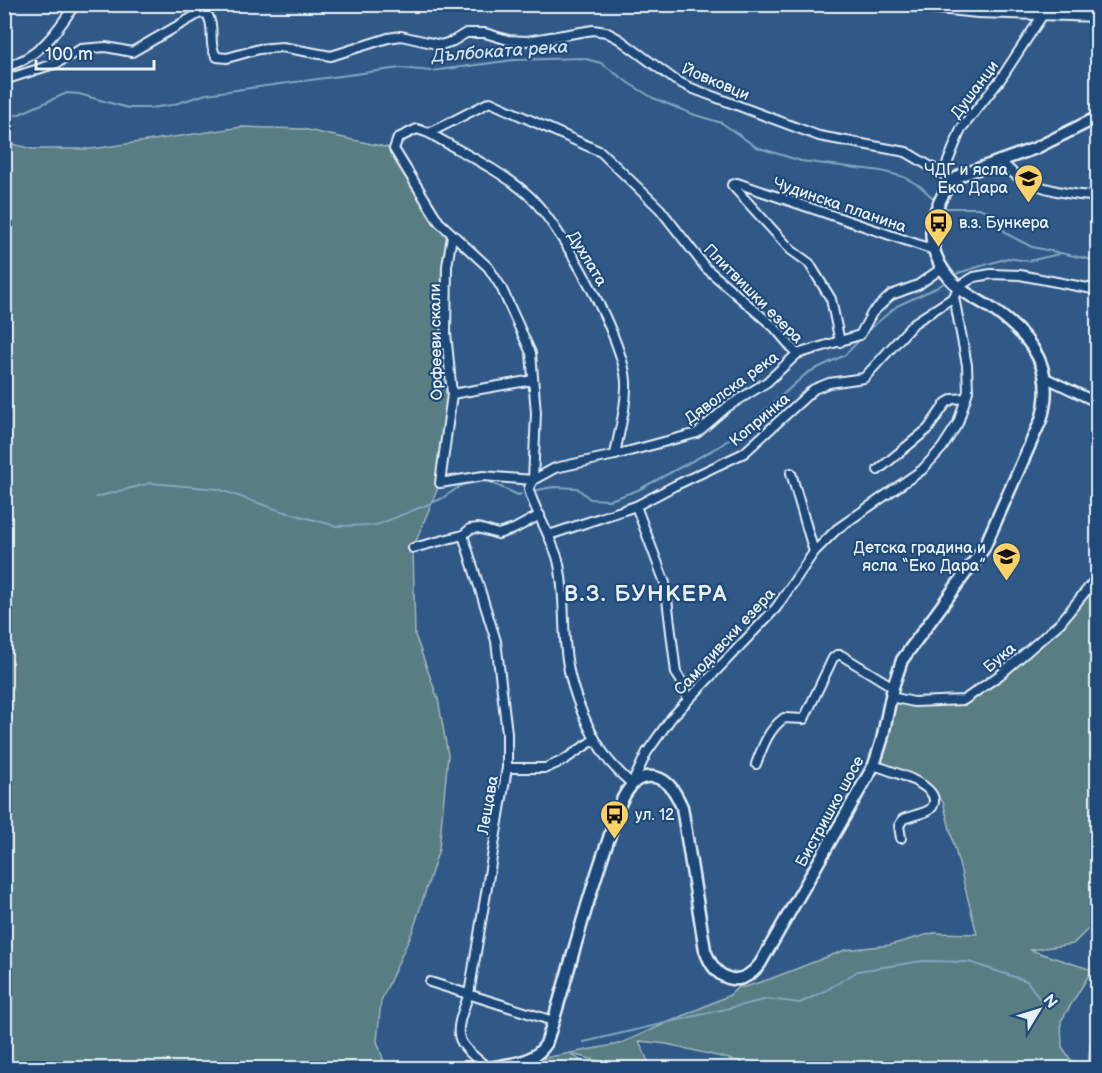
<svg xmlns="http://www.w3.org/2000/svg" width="1102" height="1073" viewBox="0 0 1102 1073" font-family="'Balsamiq Sans',sans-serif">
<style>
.green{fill:#587d82;stroke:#a0b7bd;stroke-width:1.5}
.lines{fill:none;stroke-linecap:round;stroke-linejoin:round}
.stream{stroke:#82a7c0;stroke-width:2}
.street-casing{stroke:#e8f1f8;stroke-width:12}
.secondary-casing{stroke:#e8f1f8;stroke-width:15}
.street{stroke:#1f4a7a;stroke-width:8}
.secondary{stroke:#1f4a7a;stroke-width:10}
.labels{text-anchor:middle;stroke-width:4.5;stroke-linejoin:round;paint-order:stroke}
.street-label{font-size:16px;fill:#e8f1f8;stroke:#1f4a7a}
.poi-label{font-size:16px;fill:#e8f1f8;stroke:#1f4a7a;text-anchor:end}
.water-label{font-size:18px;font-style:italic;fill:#cedfea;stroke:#1f4a7a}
.district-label{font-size:22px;font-weight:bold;letter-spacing:1.5px;fill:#e8f1f8;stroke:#1f4a7a}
</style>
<rect width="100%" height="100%" fill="#315988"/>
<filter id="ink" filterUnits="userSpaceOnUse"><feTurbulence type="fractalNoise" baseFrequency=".0167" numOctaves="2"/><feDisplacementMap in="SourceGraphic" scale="12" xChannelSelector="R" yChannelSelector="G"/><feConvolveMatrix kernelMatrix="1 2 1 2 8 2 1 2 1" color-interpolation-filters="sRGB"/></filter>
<g filter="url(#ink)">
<g class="green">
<path d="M 242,127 L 303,129 L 394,149 L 452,236 L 447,266 L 452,394 L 440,483 L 413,548 L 415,635 L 438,699 L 448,755 L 439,849 L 413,930 L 381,1001 L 377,1041 L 386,1068 L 5,1068 L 5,142 L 32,149 L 92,149 Z"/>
<path d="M 1097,576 L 1097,921 L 1096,921 L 1073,944 L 1030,950 L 1092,970 L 1061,1021 L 1062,1047 L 1077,1068 L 739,1068 L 742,1062 L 667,1044 L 639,1041 L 651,1068 L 627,1068 L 571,1054 L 592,1068 L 490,1068 L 619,1044 L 730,995 L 738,987 L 745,987 L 770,979 L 845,950 L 890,945 L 933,933 L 977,934 L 943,802 L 922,784 L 874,765 L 891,697 L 914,702 L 964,700 L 1045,636 Z"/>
<path d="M 1097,1019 L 1097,1068 L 1089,1068 C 1088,1051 1091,1035 1097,1019 Z"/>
</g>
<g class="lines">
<g class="stream">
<path d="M 4,116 L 17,115 L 67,93 L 79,94 L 128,108 L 151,108 L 172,105 L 206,94 L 400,68 L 431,71 L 514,60 L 582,58 L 601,63 L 630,84 L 653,98 L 695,115 L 722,123 L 756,147 L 801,161 L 881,171 L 904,177 L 920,186 L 936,201"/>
<path d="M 942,208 L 979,208 L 989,212 L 1007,234 L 1032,247 L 1098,261"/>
<path d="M 952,277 L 958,273 L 1008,258 L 1029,261 L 1059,254"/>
<path d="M 473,481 L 488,481 L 518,495 L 521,494"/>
<path d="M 533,491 L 553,487 L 577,488 L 590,499 L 610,500 L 638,490 L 720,446 L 751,423 L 807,373 L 845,355 L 872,327 L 897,306 L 936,288 L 947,281"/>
<path d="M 96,497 L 151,483 L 218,489 L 278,510 L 336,526 L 377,525 L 441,499 L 465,483"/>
<path d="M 584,1042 L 768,999 L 800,1003 L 825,991 L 858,971 L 922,961 L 969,962 L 1027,981 L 1046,1008"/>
</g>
<defs>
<g id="street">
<path d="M 890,4 L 978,13 L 1098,17"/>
<path d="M 4,67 C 38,59 57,32 75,4"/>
<path d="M 4,80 L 57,63 L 81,49 L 106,47 L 132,52 L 200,13 L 207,14 C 216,27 207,45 217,57 L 227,58 L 259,49 L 282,47 L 331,56 L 388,38 L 401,36 L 441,45 L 453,41 L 466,33 L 485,33 L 508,40 L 527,41 L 593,30 L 606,32 L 619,39 L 675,80 L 691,88 L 819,136 L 906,152 L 943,174"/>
<path d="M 429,133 L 490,102 L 601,152 L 660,209 L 706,268 L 775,328 L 797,354"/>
<path d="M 999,160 C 1005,165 1011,172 1017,176 C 1038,189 1074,196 1098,196"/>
<path d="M 951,182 L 943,174 L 961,129 L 1000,80 L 1042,16"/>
<path d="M 452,236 L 447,266 L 446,333 L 452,394 L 440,483 L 483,476 L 533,480 L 555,468 L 615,455 L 697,433 L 727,407 L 767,382 L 797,354 L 860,335 L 872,313 L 891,295 L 918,285 L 942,268"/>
<path d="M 840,342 L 831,299 L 809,263 L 791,250 L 732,185 L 737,183 L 934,250"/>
<path d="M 1046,378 L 1090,399 L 1098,399"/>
<path d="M 452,394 L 533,380"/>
<path d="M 615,455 C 619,431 627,406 626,382 C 624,339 559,221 526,193 C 498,169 461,152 429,133 L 417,129 L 398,138 L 394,149 L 439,222 L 488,267 L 501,287 L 531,353 L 536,413 L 533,480 C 532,483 530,485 529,488 C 528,496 555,546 558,560 C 566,593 562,627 567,660 C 572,694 589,734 609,761 C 616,769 624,777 632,784 L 647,752 L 672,717 L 776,608 L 814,552 L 837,529 L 922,470 L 942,448 L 958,423 L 968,391 L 967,365 L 954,297"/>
<path d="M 878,470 L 928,429 L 946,403 L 953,399 L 966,398"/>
<path d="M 791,473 L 814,552"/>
<path d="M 636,506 L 665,583 L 676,673 L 682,682 L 688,700"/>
<path d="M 463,535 L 496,641 L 507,733 L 507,768 L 469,994 C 453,1037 453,1040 488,1068"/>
<path d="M 549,535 L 636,506 L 674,486 L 744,453 L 814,389 L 829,383 L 864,378 L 914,323 L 954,297 L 958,287 L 974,277 L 991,274 L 1020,275 L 1098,290"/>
<path d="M 413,548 L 463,535 L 470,529 L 478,528 L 498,534 L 514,529 L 540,515"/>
<path d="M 891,697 L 914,702 L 964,700 L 1001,674 L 1045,636 L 1060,623 L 1098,576"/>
<path d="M 756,764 C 763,746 768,730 784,718 L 804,719 L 833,658 L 837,655 L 841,655 L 893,687"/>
<path d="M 874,765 C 889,771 936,783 934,802 C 933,806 933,807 929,810 C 922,814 911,816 903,819 L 899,826 L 901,838"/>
<path d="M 507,768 L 546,768 L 564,760 L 595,739"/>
<path d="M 430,982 L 553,1021"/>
</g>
<path id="secondary" d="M 490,1068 C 512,1063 533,1064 546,1044 C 568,977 584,907 608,841 C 614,823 618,801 631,786 C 634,781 641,778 646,777 C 666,774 675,791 682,807 L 705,950 C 715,979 738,991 760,964 L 874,765 L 882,740 L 893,687 L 902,660 L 984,548 L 1041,420 C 1056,371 1034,339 995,311 C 983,302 968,296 957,286 C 938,269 926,241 934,216 C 939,200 947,184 961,175 L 1036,148 L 1098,117"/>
</defs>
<use href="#street" class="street-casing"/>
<use href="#secondary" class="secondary-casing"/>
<use href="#street" class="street"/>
<use href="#secondary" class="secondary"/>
</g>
</g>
<defs>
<symbol id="school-pin" viewBox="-11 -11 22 30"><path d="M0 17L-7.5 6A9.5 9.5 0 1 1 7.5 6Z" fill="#ffd166" stroke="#1f4a7a"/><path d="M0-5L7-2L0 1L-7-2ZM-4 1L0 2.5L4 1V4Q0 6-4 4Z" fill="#111"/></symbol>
<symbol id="bus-pin" viewBox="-11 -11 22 30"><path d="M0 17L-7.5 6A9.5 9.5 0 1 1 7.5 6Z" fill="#ffd166" stroke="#1f4a7a"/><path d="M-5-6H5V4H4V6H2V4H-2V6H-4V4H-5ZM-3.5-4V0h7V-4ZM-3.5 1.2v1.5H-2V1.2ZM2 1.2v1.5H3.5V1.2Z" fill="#111"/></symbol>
</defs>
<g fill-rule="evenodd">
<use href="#school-pin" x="1012" y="162" width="33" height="45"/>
<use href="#bus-pin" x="922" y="206" width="33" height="45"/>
<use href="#school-pin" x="990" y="540" width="33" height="45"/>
<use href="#bus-pin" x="598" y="798" width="33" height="45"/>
</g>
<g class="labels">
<g class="street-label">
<text transform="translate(716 81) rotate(23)" y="6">Йовковци</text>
<text transform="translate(974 89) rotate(-53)" y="6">Душанци</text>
<text transform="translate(840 204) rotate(19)" y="6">Чудинска планина</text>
<text transform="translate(588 258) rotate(59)" y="6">Духлата</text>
<text transform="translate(754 293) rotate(45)" y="6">Плитвишки езера</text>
<text transform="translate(435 342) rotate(-91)" y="6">Орфееви скали</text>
<text transform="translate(731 387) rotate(-36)" y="6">Дяволска река</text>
<text transform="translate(759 419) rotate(-40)" y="6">Копринка</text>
<text transform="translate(724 641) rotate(-47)" y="6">Самодивски езера</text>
<text transform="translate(999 657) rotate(-40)" y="6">Бука</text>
<text transform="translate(487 805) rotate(-80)" y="6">Лещава</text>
<text transform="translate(829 811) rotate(-61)" y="6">Бистришко шосе</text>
</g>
<g class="poi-label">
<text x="1008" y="175">ЧДГ и ясла<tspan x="1008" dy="18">Еко Дара</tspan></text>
<text x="959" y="228" text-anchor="start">в.з. Бункера</text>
<text x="986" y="553">Детска градина и<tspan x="986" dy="18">ясла “Еко Дара”</tspan></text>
<text x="635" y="820" text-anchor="start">ул. 12</text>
</g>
<g class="water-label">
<text transform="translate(500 51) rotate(-4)" y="6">Дълбоката река</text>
</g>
<g class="district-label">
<text x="646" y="601">В.З. БУНКЕРА</text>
</g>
</g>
<rect width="1102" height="1073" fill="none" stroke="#1f4a7a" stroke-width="24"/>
<rect x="12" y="12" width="1078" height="1049" fill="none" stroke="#e8f1f8" stroke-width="2" filter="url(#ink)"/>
<g transform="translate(1039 1010) rotate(52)" stroke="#1f4a7a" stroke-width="4.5" paint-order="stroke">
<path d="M0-4.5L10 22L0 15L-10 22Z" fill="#e8f1f8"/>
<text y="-9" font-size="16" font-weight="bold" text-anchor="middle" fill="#e8f1f8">N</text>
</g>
<path d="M36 60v9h118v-9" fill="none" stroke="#e8f1f8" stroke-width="3"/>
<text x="45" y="60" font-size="18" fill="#e8f1f8" stroke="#1f4a7a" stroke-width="4.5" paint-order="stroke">100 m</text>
</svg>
